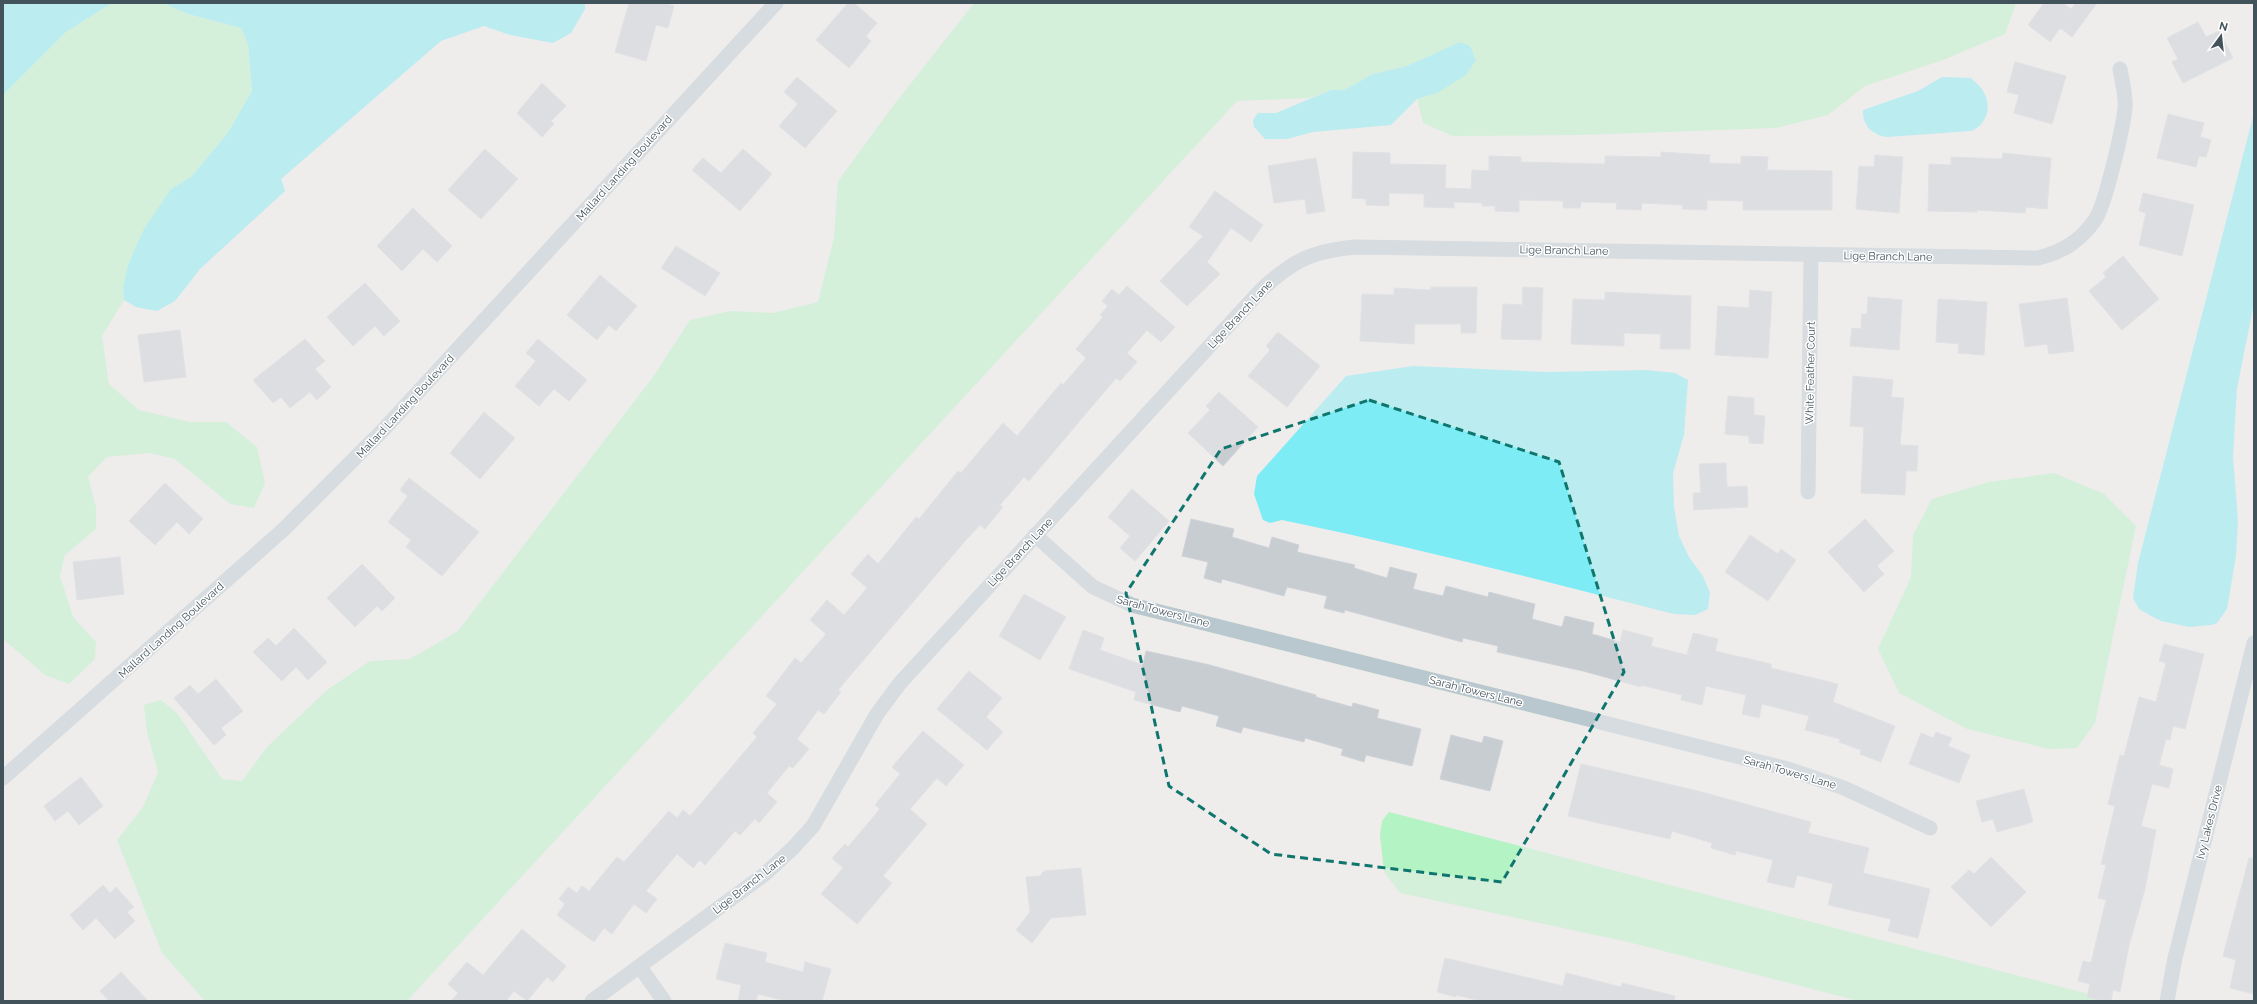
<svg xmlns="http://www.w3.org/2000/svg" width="2257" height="1004" viewBox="0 0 2257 1004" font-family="Raleway,sans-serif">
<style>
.green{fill:#b4f3c4}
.water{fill:#7decf4}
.building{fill:#c8cdd2;stroke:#cfd3d9}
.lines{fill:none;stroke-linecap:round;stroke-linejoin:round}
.street{stroke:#b9c7ce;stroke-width:15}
.marked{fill:none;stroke:#0f766e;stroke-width:3;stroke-dasharray:8 5;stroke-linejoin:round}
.labels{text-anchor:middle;stroke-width:3;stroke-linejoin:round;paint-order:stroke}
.street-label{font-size:11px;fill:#43535b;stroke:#fff}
</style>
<rect width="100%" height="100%" fill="#efecec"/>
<g class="green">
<path d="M 112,3 L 163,3 L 188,14 L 241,28 L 248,44 L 252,91 L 227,134 L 191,177 L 171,189 L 123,288 L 124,300 L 102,336 L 109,384 L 139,410 L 190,422 L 226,422 L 257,447 L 265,483 L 254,508 L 230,504 L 175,459 L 149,453 L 107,457 L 88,477 L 96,507 L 96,529 L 65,555 L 60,576 L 73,617 L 96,642 L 95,659 L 69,684 L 45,675 L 3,639 L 3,95 L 66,32 Z"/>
<path d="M 974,3 L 2016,3 L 2005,34 L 1943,60 L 1865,86 L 1828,115 L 1776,128 L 1583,135 L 1453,136 L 1423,123 L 1417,99 L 1437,93 L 1460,42 L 1407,66 L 1373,74 L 1344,90 L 1331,90 L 1310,98 L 1237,101 L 407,1001 L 205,1001 L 162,953 L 117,840 L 143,807 L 158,772 L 147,732 L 144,705 L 161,700 L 177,713 L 222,779 L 242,781 L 267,747 L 327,690 L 370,661 L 410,659 L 458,631 L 653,377 L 690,320 L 730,311 L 773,313 L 818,302 L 834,237 L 838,181 L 893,106 Z"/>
<path d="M 2054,473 L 2104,494 L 2136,526 L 2095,723 L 2077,748 L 2049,749 L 1967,729 L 1899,693 L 1878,649 L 1911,577 L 1913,535 L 1932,499 L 1989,482 Z"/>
<path d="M 1389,812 L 2116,1001 L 1859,1001 L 1628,942 L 1400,893 L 1384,872 L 1380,835 L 1382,821 Z"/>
</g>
<g class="water">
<path d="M 3,3 L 112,3 L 66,32 L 3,95 Z"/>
<path d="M 163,3 L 585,3 L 585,9 L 571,33 L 553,43 L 510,35 L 484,26 L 441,41 L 281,179 L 285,191 L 200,269 L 175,301 L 157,311 L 136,307 L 124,300 L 123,288 L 128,265 L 144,229 L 171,189 L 191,177 L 227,134 L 252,91 L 248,44 L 241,28 L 188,14 Z"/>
<path d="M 1460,42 L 1470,46 L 1476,60 L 1466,75 L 1437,93 L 1417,99 L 1391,125 L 1313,132 L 1287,139 L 1265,139 L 1254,127 L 1253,120 L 1258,113 L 1276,113 L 1331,90 L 1344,90 L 1373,74 L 1407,66 Z"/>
<path d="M 1942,77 L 1971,78 C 1976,83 1983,88 1985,95 C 1992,109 1985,126 1971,131 L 1887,137 C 1872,135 1862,125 1863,110 L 1918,91 Z"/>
<path d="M 2254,113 L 2254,303 L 2237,388 L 2233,457 L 2238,521 L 2236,556 L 2227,609 L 2217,623 L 2211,625 L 2189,627 L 2161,621 L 2153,617 L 2139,609 L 2133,598 L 2138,563 Z"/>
<path d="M 1413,366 L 1548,372 L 1646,370 L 1675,373 L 1688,380 L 1684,435 L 1673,473 L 1674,507 L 1679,536 L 1689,557 L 1703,576 L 1710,593 L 1708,609 L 1695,615 L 1674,614 C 1543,581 1414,547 1282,520 L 1270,523 L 1263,520 L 1254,494 L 1257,476 L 1346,376 Z"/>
</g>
<g class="building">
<path d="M 629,3 L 663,3 L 674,6 L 668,28 L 656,25 L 646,61 L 615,52 Z"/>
<path d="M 848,3 L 854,3 L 877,23 L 866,36 L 871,41 L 849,68 L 816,40 Z"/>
<path d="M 2044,3 L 2063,3 L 2071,9 L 2076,3 L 2097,3 L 2072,37 L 2060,28 L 2050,42 L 2028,25 Z"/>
<path d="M 2198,22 L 2206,37 L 2219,31 L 2233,58 L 2183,83 L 2172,62 L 2178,59 L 2167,38 Z"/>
<path d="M 2015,62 L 2066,76 L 2052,124 L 2014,113 L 2019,95 L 2007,92 Z"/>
<path d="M 797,77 L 837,111 L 805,148 L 779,126 L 798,104 L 784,92 Z"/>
<path d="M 542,83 L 566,106 L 551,121 L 554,124 L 542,137 L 517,113 Z"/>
<path d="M 2168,114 L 2204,123 L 2200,137 L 2211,140 L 2206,157 L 2199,156 L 2196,167 L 2157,158 Z"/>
<path d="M 485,149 L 518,179 L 481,219 L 448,190 Z"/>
<path d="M 743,149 L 772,174 L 740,211 L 692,170 L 703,158 L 721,173 Z"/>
<path d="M 1353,152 L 1390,153 L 1390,164 L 1446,165 L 1445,188 L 1471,189 L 1472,170 L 1489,171 L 1489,156 L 1521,157 L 1521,162 L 1605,164 L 1605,156 L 1661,157 L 1661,152 L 1710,155 L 1709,163 L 1741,164 L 1741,156 L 1768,157 L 1767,170 L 1832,171 L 1832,210 L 1743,210 L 1743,201 L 1707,200 L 1707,210 L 1682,209 L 1683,205 L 1642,203 L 1641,210 L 1616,209 L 1617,203 L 1581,202 L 1580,208 L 1563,208 L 1563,201 L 1519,200 L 1519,212 L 1495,211 L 1495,206 L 1482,206 L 1482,203 L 1454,202 L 1454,208 L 1424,207 L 1424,194 L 1389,193 L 1389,206 L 1366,205 L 1366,199 L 1352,198 Z"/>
<path d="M 2003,153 L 2051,158 L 2047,209 L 2026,207 L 2025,213 L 1977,210 L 1977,212 L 1928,211 L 1929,164 L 1951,165 L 1951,157 L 2002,159 Z"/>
<path d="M 1875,155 L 1903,157 L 1899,213 L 1856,209 L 1859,166 L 1874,167 Z"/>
<path d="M 1316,158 L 1325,211 L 1307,214 L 1305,199 L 1274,203 L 1268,166 Z"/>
<path d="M 1215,191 L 1263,225 L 1251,242 L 1231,228 L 1207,262 L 1220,274 L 1187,306 L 1160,281 L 1203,236 L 1189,227 Z"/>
<path d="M 2143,193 L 2194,205 L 2182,256 L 2139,245 L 2146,213 L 2139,211 Z"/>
<path d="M 413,208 L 452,246 L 437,262 L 423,249 L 402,271 L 377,246 Z"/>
<path d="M 676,246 L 720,273 L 705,296 L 661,268 Z"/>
<path d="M 2123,256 L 2159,299 L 2122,330 L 2089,291 L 2106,277 L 2103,273 Z"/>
<path d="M 600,275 L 637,306 L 616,331 L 609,325 L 597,340 L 567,315 Z"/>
<path d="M 365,283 L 400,321 L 384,336 L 375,326 L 353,346 L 327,317 Z"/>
<path d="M 1127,286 L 1175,327 L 1161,342 L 1147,330 L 1127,353 L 1137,362 L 1120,381 L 1116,378 L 1029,481 L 1024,477 L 1000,505 L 1003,507 L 985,529 L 980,525 L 965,541 L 838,690 L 841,692 L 824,714 L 818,710 L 797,739 L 809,749 L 793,768 L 789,766 L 767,793 L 777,802 L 759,823 L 755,819 L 740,835 L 735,831 L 705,865 L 700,860 L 693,868 L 677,854 L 646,891 L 657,899 L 646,913 L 634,904 L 612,934 L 604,928 L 594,942 L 557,915 L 565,904 L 559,899 L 568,887 L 577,893 L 582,886 L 589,891 L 617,857 L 624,862 L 669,811 L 677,818 L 683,810 L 690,816 L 757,737 L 753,733 L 777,704 L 766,696 L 795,658 L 801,663 L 826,634 L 810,620 L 827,600 L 844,615 L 867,588 L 851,574 L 868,554 L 878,564 L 916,517 L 919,519 L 958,471 L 961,473 L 1003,423 L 1017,436 L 1061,383 L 1063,385 L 1086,358 L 1076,349 L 1103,317 L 1100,315 L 1108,306 L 1102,301 L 1112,289 L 1119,295 Z"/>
<path d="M 1431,287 L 1477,287 L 1476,333 L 1461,333 L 1461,324 L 1415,324 L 1414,344 L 1360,341 L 1362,294 L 1394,295 L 1394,288 L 1431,290 Z"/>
<path d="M 1523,287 L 1543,288 L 1541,340 L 1501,339 L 1503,304 L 1522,305 Z"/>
<path d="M 1750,290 L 1772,292 L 1768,358 L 1715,355 L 1718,306 L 1749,308 Z"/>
<path d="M 1605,292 L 1691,296 L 1690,349 L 1660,349 L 1661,334 L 1624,333 L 1624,346 L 1571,344 L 1573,299 L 1605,300 Z"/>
<path d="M 1868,297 L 1902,300 L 1899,350 L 1850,346 L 1852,328 L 1861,329 L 1862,314 L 1867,314 Z"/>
<path d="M 2067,298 L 2074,351 L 2049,354 L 2047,344 L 2025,347 L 2019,304 Z"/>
<path d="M 1938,299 L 1987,302 L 1984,355 L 1958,353 L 1959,344 L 1936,342 Z"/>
<path d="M 180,330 L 186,377 L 144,382 L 138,335 Z"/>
<path d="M 1278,332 L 1320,366 L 1287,407 L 1248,376 L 1270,350 L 1266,346 Z"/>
<path d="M 305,339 L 325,361 L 315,369 L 331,387 L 317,400 L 310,392 L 290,408 L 281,397 L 273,403 L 253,380 Z"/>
<path d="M 538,339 L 587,380 L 569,401 L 554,389 L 539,406 L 515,386 L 536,361 L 526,353 Z"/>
<path d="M 1853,376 L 1893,380 L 1891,397 L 1904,398 L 1900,445 L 1918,446 L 1917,471 L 1906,471 L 1905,495 L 1861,493 L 1864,427 L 1850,426 Z"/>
<path d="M 1219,392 L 1258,427 L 1223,466 L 1188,433 L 1210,410 L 1206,406 Z"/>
<path d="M 1728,396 L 1754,398 L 1754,415 L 1765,416 L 1763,444 L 1749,443 L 1749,436 L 1725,434 Z"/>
<path d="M 484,412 L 515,438 L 480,479 L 450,453 Z"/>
<path d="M 1726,463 L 1727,487 L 1747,486 L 1748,507 L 1694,510 L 1693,493 L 1701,493 L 1699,464 Z"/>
<path d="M 409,478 L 479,532 L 442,576 L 406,547 L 411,540 L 388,522 L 408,496 L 400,490 Z"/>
<path d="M 165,483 L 203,519 L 189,534 L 177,522 L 155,545 L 129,521 Z"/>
<path d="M 1132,489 L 1169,521 L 1135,561 L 1120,548 L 1130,536 L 1108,517 Z"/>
<path d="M 1191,519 L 1234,529 L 1232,537 L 1269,548 L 1272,537 L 1299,545 L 1297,552 L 1355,565 L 1354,568 L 1387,578 L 1390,567 L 1417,574 L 1413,589 L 1443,596 L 1446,586 L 1488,597 L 1489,592 L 1535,604 L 1532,619 L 1562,627 L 1565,616 L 1594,623 L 1592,634 L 1620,642 L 1623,630 L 1653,638 L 1651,646 L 1687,655 L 1693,633 L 1718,639 L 1715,651 L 1771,664 L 1771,668 L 1838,684 L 1833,702 L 1895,726 L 1881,762 L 1860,754 L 1861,750 L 1839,742 L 1840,739 L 1805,730 L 1809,716 L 1762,704 L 1759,718 L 1742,714 L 1746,695 L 1706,686 L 1702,705 L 1681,700 L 1682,695 L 1641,685 L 1641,687 L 1583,671 L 1497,652 L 1498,646 L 1463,638 L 1462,642 L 1345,610 L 1344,613 L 1324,608 L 1327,596 L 1287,587 L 1284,596 L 1222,579 L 1221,583 L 1204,578 L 1208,562 L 1182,556 Z"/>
<path d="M 1865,519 L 1894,551 L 1877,566 L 1884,574 L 1864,592 L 1828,552 Z"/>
<path d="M 1750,535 L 1778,554 L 1781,549 L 1796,560 L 1768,601 L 1725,572 Z"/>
<path d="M 120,557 L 124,594 L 77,600 L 73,562 Z"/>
<path d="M 362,564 L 395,598 L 382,611 L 377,606 L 355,627 L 327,598 Z"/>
<path d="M 1024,594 L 1066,617 L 1040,660 L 999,636 Z"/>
<path d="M 294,628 L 327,662 L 308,680 L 296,667 L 282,681 L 253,652 L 268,638 L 276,646 Z"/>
<path d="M 1083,630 L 1104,638 L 1100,650 L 1143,665 L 1146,651 L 1210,665 L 1316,695 L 1316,697 L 1352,707 L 1353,703 L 1379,710 L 1377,718 L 1421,729 L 1412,766 L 1366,755 L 1364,762 L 1341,755 L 1343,749 L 1305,738 L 1304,742 L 1243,727 L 1241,733 L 1216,726 L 1219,716 L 1182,706 L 1180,712 L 1134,700 L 1136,692 L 1069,669 Z"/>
<path d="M 2164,644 L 2204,654 L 2185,729 L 2173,726 L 2170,740 L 2166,739 L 2159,765 L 2173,769 L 2169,788 L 2152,784 L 2141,826 L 2156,830 L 2145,889 L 2129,945 L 2120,992 L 2113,990 L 2111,1001 L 2105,1001 L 2087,997 L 2090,984 L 2078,981 L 2083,961 L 2091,963 L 2106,900 L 2098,898 L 2106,865 L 2101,864 L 2115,806 L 2108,804 L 2120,755 L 2124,756 L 2139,697 L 2156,702 L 2166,663 L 2159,661 Z"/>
<path d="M 969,671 L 1002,698 L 986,717 L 1003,732 L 987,750 L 937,709 Z"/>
<path d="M 216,679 L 243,711 L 221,728 L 226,735 L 214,745 L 174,698 L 190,685 L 198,694 Z"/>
<path d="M 923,731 L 964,765 L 946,786 L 937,778 L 910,809 L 927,824 L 883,876 L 892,883 L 857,924 L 821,894 L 843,868 L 832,858 L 845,844 L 848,847 L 880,809 L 875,805 L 900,774 L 892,767 Z"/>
<path d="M 1936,732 L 1952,738 L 1948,746 L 1970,755 L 1959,783 L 1909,764 L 1921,733 L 1933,738 Z"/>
<path d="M 1451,735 L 1482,743 L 1484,736 L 1503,741 L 1490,791 L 1440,779 Z"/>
<path d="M 1581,764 L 1698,791 L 1811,822 L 1808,833 L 1869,848 L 1863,873 L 1930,889 L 1918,938 L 1888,931 L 1891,919 L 1828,905 L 1833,884 L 1797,875 L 1794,888 L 1767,882 L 1773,860 L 1736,851 L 1735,855 L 1711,848 L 1712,843 L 1672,831 L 1670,839 L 1568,816 Z"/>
<path d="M 81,777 L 103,806 L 79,825 L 68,811 L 55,821 L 44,806 Z"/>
<path d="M 2024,789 L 2033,822 L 1997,832 L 1993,819 L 1982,822 L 1976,801 Z"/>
<path d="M 1991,857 L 2026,892 L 1991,927 L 1951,887 L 1969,870 L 1974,874 Z"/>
<path d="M 2249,858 L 2254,858 L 2254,994 L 2230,988 L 2236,960 L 2223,956 Z"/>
<path d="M 1081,868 L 1086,915 L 1051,918 L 1032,943 L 1016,930 L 1030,912 L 1026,877 L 1040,876 L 1044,871 Z"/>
<path d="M 103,885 L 110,893 L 116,887 L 134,907 L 127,912 L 135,921 L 115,939 L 96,918 L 83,930 L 70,915 Z"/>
<path d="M 522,929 L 566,966 L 553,982 L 547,977 L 527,1001 L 514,991 L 506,1001 L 451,1001 L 458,993 L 448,984 L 467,962 L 483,975 Z"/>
<path d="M 725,943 L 767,953 L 765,962 L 803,972 L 805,962 L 831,969 L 822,1001 L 786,1001 L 758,994 L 756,1001 L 738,1001 L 741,985 L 716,979 Z"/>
<path d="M 1445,958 L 1563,986 L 1566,973 L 1621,987 L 1622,983 L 1675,996 L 1674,1001 L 1481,1001 L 1456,995 L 1456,997 L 1437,992 Z"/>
<path d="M 121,972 L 148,1001 L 109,1001 L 100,991 Z"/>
</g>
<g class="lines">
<g class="street">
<path d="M 1808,492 L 1811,254"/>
<path d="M 1035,535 L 1093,587 L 1132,605 L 1788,769 L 1844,788 L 1930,828"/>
<path d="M 3,778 L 283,530 L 384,429 L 776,3"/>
<path d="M 640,967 L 664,1001"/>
<path d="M 592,1001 L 765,874 L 793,848 L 813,826 L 877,714 L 900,683 L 1260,291 C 1292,261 1311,251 1356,247 L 2038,258 C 2063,252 2080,241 2095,220 C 2105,206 2123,128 2125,108 C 2126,95 2122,81 2120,69"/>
<path d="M 2167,1001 L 2175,958 L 2254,643"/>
</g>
</g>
<path d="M0 0H2257V1004H0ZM 1369,400 L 1559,462 L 1624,672 L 1502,882 L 1271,854 L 1169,786 L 1126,593 L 1221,449 Z" fill="#efecec" fill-opacity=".55" fill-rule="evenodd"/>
<path class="marked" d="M 1369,400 L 1559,462 L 1624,672 L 1502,882 L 1271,854 L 1169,786 L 1126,593 L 1221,449 Z"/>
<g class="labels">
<g class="street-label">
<text transform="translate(624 168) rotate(-48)" y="4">Mallard Landing Boulevard</text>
<text transform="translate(1564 250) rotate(1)" y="4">Lige Branch Lane</text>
<text transform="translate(1888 256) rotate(1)" y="4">Lige Branch Lane</text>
<text transform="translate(1240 314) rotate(-47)" y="4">Lige Branch Lane</text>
<text transform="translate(1810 373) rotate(-89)" y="4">White Feather Court</text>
<text transform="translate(405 406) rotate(-47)" y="4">Mallard Landing Boulevard</text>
<text transform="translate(1020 552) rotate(-47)" y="4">Lige Branch Lane</text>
<text transform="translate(1163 611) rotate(15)" y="4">Sarah Towers Lane</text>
<text transform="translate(171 630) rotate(-42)" y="4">Mallard Landing Boulevard</text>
<text transform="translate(1476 691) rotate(14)" y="4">Sarah Towers Lane</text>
<text transform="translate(1790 772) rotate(16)" y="4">Sarah Towers Lane</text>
<text transform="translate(2209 822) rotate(-76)" y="4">Ivy Lakes Drive</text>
<text transform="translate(749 884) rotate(-38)" y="4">Lige Branch Lane</text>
</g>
</g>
<rect width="2257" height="1004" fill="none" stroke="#43535b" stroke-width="8"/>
<g transform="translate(2221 36) rotate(15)" stroke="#ffffff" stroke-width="3" paint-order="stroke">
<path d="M0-3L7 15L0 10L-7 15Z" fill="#43535b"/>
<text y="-6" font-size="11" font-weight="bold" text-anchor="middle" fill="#43535b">N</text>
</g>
</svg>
